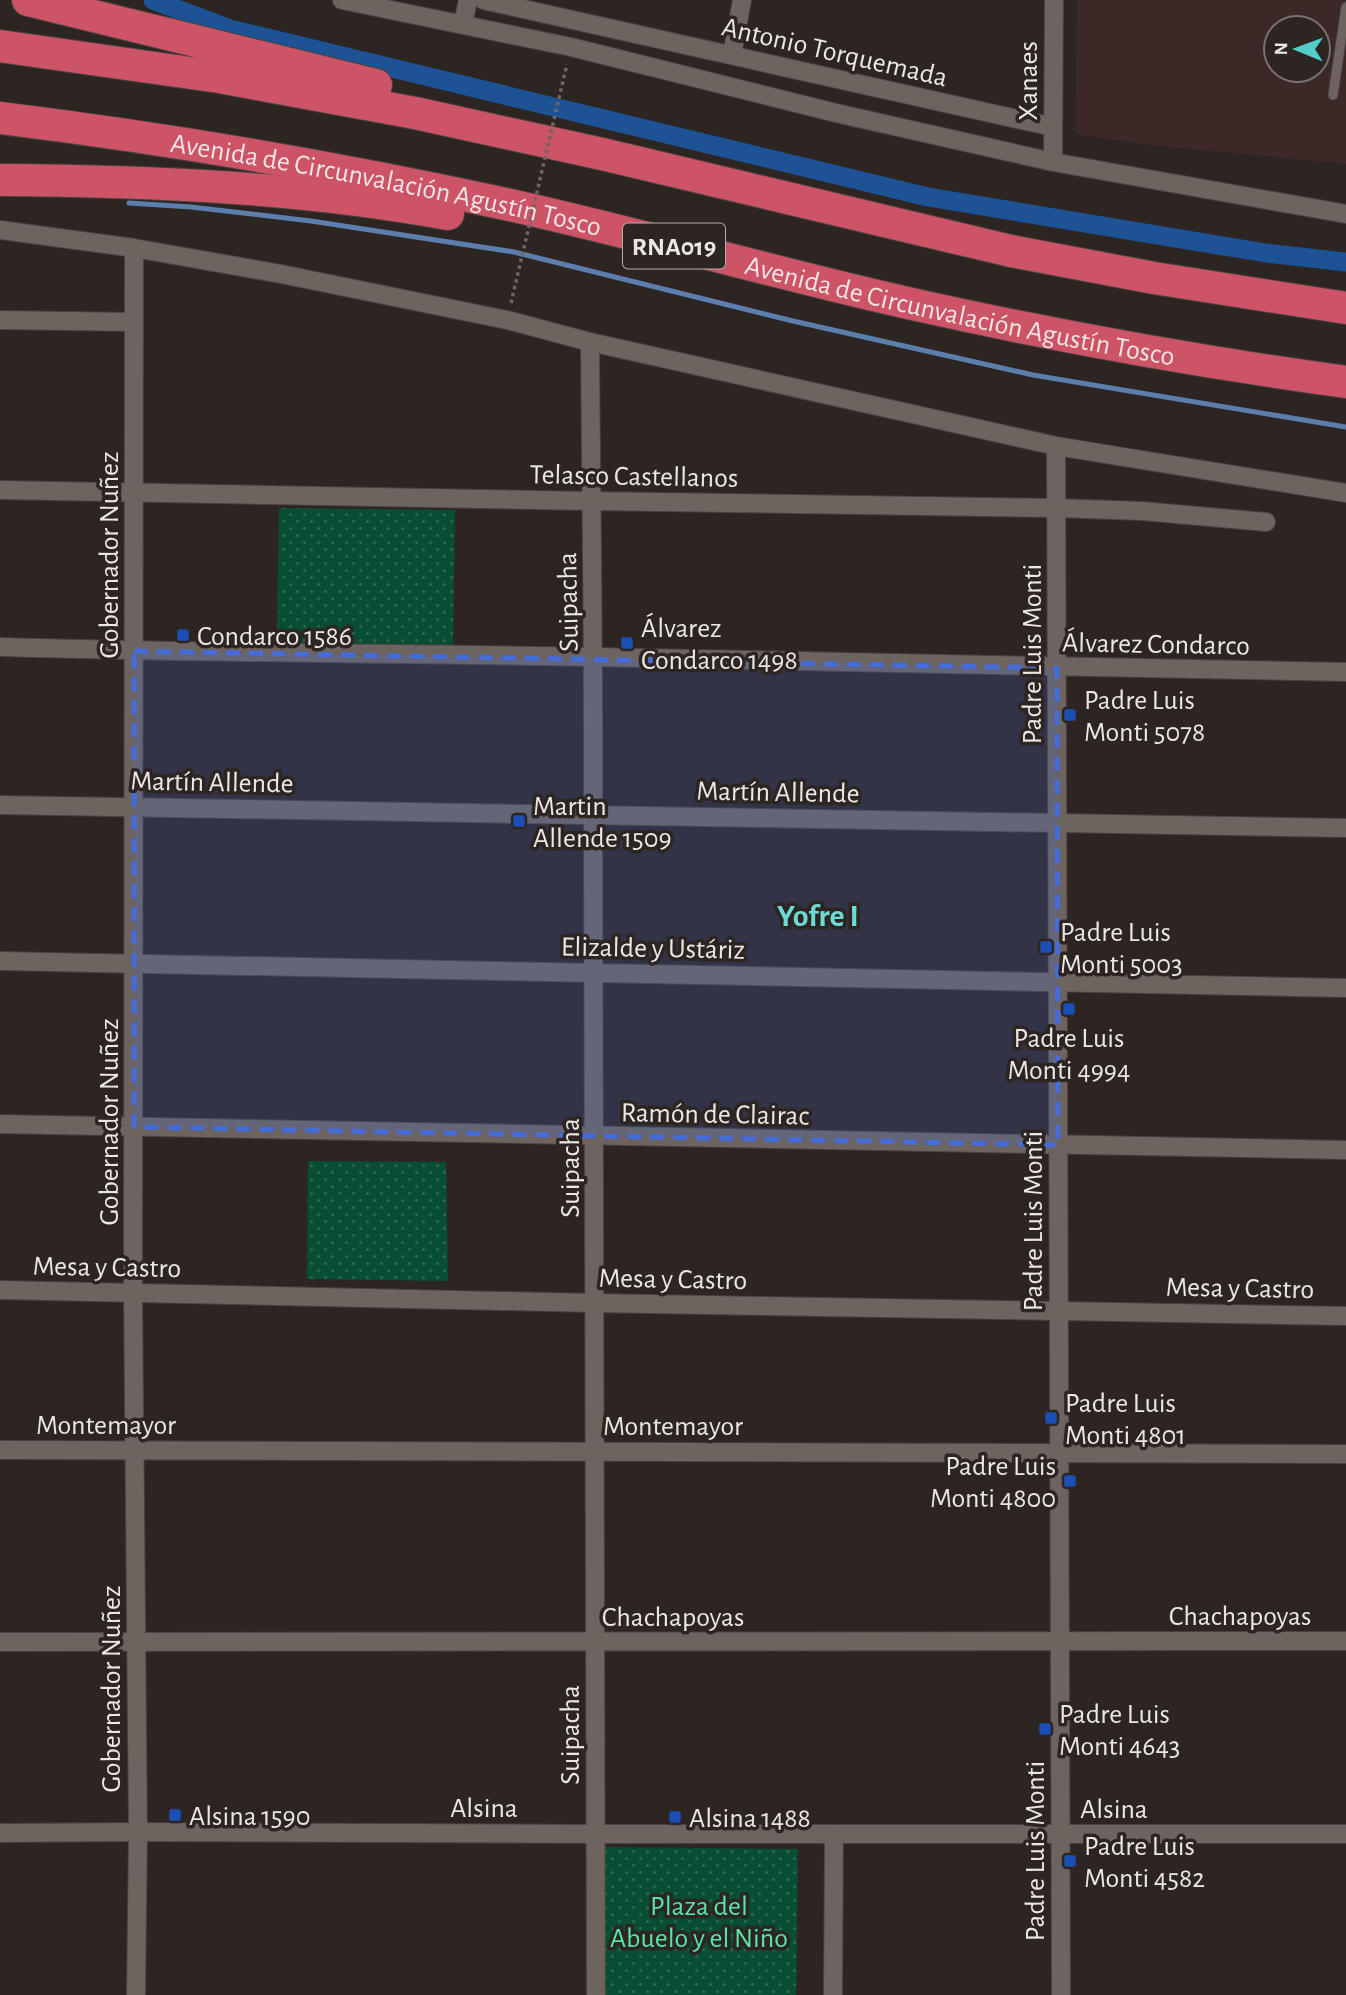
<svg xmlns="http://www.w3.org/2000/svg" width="1346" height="1995" viewBox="0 0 1346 1995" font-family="'Alegreya Sans',sans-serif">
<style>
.industrial{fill:#3c2827;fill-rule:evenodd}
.grass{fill:url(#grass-dots)}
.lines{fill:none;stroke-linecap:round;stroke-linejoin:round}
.stream{stroke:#5b7ead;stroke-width:5}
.canal{stroke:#1d5295;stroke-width:19}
.lane-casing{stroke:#49423f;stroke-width:11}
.street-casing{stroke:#49423f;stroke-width:20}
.highway-casing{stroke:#49423f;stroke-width:34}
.lane{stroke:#6d635f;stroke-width:9}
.street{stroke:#6d635f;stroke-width:18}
.highway{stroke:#cd5367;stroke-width:32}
.path-bridge{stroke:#6e6663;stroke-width:3.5;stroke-dasharray:3.5 3.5;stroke-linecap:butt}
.marked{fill:#466cda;fill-opacity:0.2;stroke:#466cda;stroke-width:5;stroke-dasharray:14 9;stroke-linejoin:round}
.transit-dot{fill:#1a4fb4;stroke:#2d2521;stroke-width:2.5}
.labels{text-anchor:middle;stroke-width:7;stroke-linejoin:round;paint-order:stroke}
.shield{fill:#2d2521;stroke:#b3acaa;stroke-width:2}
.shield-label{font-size:26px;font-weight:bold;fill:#ece6e4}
.street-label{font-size:28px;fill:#ece6e4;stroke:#2d2521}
.poi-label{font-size:28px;fill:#ece6e4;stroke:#2d2521;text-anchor:start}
.park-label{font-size:28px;fill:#56e6a9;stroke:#2d2521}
.quarter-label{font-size:32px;font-weight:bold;fill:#6edad7;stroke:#2d2521}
</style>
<defs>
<pattern id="grass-dots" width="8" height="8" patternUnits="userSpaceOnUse" patternTransform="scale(1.75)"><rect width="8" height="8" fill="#084e34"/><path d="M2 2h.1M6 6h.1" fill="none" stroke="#2c6851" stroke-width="1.8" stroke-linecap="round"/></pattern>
</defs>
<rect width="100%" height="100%" fill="#2d2521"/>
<path class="industrial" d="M 1077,0 L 1346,0 L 1346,164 L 1149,145 L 1075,134 ZM 1276,28 L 1318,28 L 1318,70 L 1276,70 Z"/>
<g class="grass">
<path d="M 279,508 L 455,510 L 453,645 L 277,643 Z"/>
<path d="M 308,1161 L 446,1162 L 448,1281 L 307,1279 Z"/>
<path d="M 603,1847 L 798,1849 L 796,1995 L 601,1995 Z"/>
</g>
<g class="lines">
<path class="stream" d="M 129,203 L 191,207 L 311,221 L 514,252 L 793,321 L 1033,375 L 1346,427"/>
<path class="canal" d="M 153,0 L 230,29 L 928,197 L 1266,253 L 1346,262"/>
<defs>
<path id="lane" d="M 1333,95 L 1346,7"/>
<g id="street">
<path d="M 342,0 L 571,47 L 836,113 L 1053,162 L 1346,214"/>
<path d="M 483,0 L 1053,127"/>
<path d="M 463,24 L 468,0"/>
<path d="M 732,55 L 742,0"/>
<path d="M 1053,162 L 1054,0"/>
<path d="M 0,230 L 134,248 L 281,274 L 507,320 L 590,342 L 1056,446 L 1346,493"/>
<path d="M 134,248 L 133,1292 L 138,1832 L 136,1995"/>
<path d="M 0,320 L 133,322"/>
<path d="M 590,342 C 591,499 594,656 593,814 L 596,1995"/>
<path d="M 1056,446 L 1061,1995"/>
<path d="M 0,490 L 591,501 L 1057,508 L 1142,511 L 1266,522"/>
<path d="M 0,647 C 198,653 397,653 595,657 C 846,661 1096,668 1346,672"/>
<path d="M 0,805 L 1346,828"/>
<path d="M 0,961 L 1346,988"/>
<path d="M 0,1124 L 1346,1150"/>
<path d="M 0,1290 L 594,1303 L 1346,1316"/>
<path d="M 0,1450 L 1346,1454"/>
<path d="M 0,1642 L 1346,1641"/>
<path d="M 0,1833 L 138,1832 L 596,1834 L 1346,1834"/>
<path d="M 833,1995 L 834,1834"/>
</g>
<g id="highway">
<path d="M 28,0 L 376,85"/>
<path d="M 0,46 L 219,77 L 415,113 L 602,154 L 1011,251 L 1154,278 L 1346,308"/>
<path id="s1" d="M 0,118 C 171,139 341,168 510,205 C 645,235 777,274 912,304 C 1055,336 1200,362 1346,382"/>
<path d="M 0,180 C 150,181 300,187 448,214"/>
</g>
</defs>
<use href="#lane" class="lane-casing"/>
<use href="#street" class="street-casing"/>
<use href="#highway" class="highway-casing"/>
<use href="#lane" class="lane"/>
<use href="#street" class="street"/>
<use href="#highway" class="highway"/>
<path class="path-bridge" d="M 511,303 L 567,64"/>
</g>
<path class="marked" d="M 134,651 L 1057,668 L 1058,1145 L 134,1127 Z"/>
<g class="transit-dot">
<rect x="176" y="628" width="14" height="14" rx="3.5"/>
<rect x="620" y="636" width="14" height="14" rx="3.5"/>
<rect x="1063" y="708" width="14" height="14" rx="3.5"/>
<rect x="512" y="814" width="14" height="14" rx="3.5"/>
<rect x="1039" y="940" width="14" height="14" rx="3.5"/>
<rect x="1062" y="1002" width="14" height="14" rx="3.5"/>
<rect x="1044" y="1411" width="14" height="14" rx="3.5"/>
<rect x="1063" y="1474" width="14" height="14" rx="3.5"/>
<rect x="1038" y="1722" width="14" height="14" rx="3.5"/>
<rect x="168" y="1808" width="14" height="14" rx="3.5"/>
<rect x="668" y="1810" width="14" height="14" rx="3.5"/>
<rect x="1063" y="1854" width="14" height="14" rx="3.5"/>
</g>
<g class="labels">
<rect class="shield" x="623" y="223.5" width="102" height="45" rx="5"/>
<g class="shield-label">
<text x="674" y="255">RNA019</text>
</g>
<g class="street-label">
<text transform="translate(835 51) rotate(13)" y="10">Antonio Torquemada</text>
<text transform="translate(1027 81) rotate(-90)" y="10">Xanaes</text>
<text dy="10" stroke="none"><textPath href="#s1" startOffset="392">Avenida de Circunvalación Agustín Tosco</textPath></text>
<text dy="10" stroke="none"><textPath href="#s1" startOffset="980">Avenida de Circunvalación Agustín Tosco</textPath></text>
<text transform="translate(634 475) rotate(1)" y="10">Telasco Castellanos</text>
<text transform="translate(108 555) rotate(-90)" y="10">Gobernador Nuñez</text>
<text transform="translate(567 602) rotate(-91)" y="10">Suipacha</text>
<text transform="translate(1156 643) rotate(1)" y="10">Álvarez Condarco</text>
<text transform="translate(1031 654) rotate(-90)" y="10">Padre Luis Monti</text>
<text transform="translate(212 781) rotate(1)" y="10">Martín Allende</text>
<text transform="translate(778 791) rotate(1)" y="10">Martín Allende</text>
<text transform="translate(653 947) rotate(1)" y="10">Elizalde y Ustáriz</text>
<text transform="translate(715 1113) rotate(1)" y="10">Ramón de Clairac</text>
<text transform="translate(108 1122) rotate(-90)" y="10">Gobernador Nuñez</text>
<text transform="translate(569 1168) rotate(-90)" y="10">Suipacha</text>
<text transform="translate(1032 1221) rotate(-90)" y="10">Padre Luis Monti</text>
<text transform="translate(107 1266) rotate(1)" y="10">Mesa y Castro</text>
<text transform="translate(673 1278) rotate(1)" y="10">Mesa y Castro</text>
<text transform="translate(1240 1287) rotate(1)" y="10">Mesa y Castro</text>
<text x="106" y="1434">Montemayor</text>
<text x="673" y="1435">Montemayor</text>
<text x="1240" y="1625">Chachapoyas</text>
<text x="673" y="1626">Chachapoyas</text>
<text transform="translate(110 1689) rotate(-90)" y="10">Gobernador Nuñez</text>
<text transform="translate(569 1735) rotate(-90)" y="10">Suipacha</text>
<text x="484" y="1817">Alsina</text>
<text x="1114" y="1818">Alsina</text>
<text transform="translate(1034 1851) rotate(-90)" y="10">Padre Luis Monti</text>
</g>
<g class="poi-label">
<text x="641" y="637">Álvarez<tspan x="641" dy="32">Condarco 1498</tspan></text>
<text x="197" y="645">Condarco 1586</text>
<text x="1084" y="709">Padre Luis<tspan x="1084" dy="32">Monti 5078</tspan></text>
<text x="533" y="815">Martin<tspan x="533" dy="32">Allende 1509</tspan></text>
<text x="1060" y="941">Padre Luis<tspan x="1060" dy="32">Monti 5003</tspan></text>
<text x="1069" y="1047" text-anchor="middle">Padre Luis<tspan x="1069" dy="32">Monti 4994</tspan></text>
<text x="1065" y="1412">Padre Luis<tspan x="1065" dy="32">Monti 4801</tspan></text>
<text x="1056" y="1475" text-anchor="end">Padre Luis<tspan x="1056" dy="32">Monti 4800</tspan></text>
<text x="1059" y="1723">Padre Luis<tspan x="1059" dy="32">Monti 4643</tspan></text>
<text x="189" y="1825">Alsina 1590</text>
<text x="689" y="1827">Alsina 1488</text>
<text x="1084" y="1855">Padre Luis<tspan x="1084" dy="32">Monti 4582</tspan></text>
</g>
<g class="park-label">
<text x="699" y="1915">Plaza del<tspan x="699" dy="32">Abuelo y el Niño</tspan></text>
</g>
<g class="quarter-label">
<text x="818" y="926">Yofre I</text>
</g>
</g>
<g transform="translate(1297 49) rotate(271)"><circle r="33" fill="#2d2521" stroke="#79726f" stroke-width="2"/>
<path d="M0-5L12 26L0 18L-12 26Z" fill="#53cdca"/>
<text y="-10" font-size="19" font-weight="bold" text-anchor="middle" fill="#ece6e4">N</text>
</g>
</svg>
